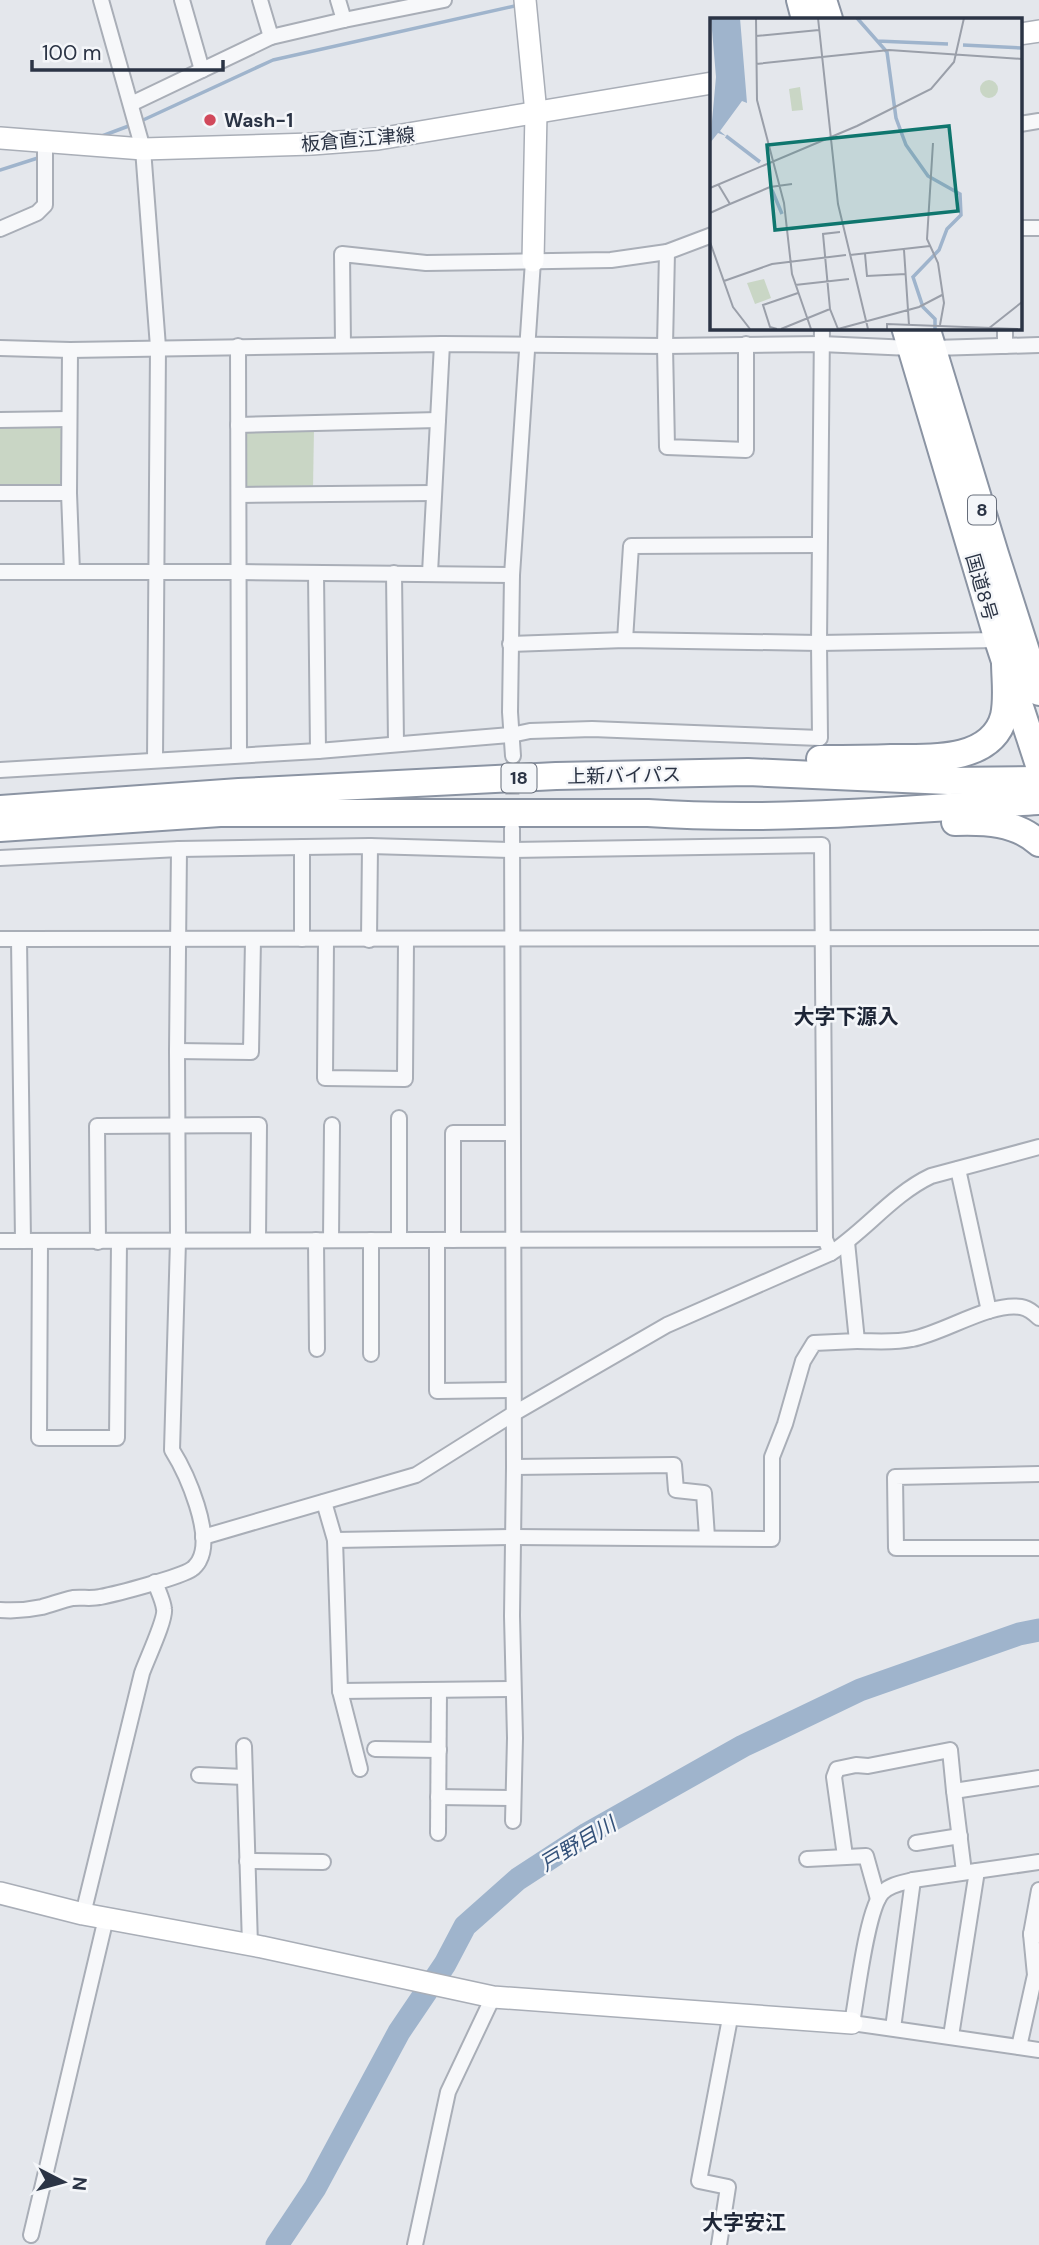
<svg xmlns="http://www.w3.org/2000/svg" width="1039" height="2245" viewBox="0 0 1039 2245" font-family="'DM Sans','Noto Sans JP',sans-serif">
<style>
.green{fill:#c9d6c5}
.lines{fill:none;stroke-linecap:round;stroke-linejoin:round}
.stream{stroke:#9fb4cc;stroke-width:3.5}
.river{stroke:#9fb4cc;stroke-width:23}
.street-tunnel{stroke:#bfc3cb;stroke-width:14;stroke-dasharray:14 7;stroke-linecap:butt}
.street-casing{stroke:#a9aeb7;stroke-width:18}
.secondary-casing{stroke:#a9aeb7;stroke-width:24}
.highway-casing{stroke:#8b94a3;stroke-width:30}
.street{stroke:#f7f8fa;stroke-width:14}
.secondary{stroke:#fff;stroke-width:21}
.highway{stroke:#fff;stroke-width:26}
.poi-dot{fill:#d1495b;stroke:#f4f6f9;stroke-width:2.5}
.labels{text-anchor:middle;stroke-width:5;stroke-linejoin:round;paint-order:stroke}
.shield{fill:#f4f6f9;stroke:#676e7b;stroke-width:2}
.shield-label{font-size:18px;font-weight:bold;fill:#2b3445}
.poi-label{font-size:19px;font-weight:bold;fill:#2b3445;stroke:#f4f6f9;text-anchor:start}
.street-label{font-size:19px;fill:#2b3445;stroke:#f4f6f9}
.neighbourhood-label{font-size:21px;font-weight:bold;fill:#1d2536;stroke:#f4f6f9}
.water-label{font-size:21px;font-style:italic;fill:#34527a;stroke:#f4f6f9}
.inset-river{fill:none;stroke:#9fb4cc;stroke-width:3.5}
.inset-road{fill:none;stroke:#9a9fa9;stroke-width:2}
.view{fill:#0f766e;fill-opacity:0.15;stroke:#0f766e;stroke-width:3.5}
.inset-edge{fill:none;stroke:#2b3445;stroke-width:3.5}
</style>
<rect width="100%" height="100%" fill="#e4e7ec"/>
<g class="green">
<path d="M 58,426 L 63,431 L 62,481 L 58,486 L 0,487 L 0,427 Z"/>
<path d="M 314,428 L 313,489 L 250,489 L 245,484 L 244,431 Z"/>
</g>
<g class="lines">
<g class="stream">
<path d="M 141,121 L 273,60 L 519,5"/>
<path d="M 102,136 L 134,124"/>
<path d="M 0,170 L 41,157"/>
</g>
<path class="river" d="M 277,2245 L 315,2188 L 399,2032 L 445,1964 L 465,1926 L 518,1879 L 587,1834 L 743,1746 L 860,1690 L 1019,1634 L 1039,1630"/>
<path class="street-tunnel" d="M 512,816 L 513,756"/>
<defs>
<g id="street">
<path d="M 101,0 L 143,149 L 158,347 L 155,760"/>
<path d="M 182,0 L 202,70"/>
<path d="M 260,0 L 271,37"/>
<path d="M 338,0 L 344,20"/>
<path d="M 131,104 L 271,37 L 344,20 L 444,0"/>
<path d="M 1020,124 L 1039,121"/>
<path d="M 1020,228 L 1039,228"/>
<path d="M 0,229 L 37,213 L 45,205 L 45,142"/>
<path d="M 667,252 L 665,346 L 667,447 L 746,450 L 746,344"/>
<path d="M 343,345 L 342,254 L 426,263 L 611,260 L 667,252 L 712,235"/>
<path d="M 238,346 L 239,755"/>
<path d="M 1005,346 L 1005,327"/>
<path d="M 0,348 L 70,350 L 442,344 L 665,346 L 821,344 L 911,348"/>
<path d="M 933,348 L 1039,345"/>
<path d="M 70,350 L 69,493 L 72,572"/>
<path d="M 0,420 L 69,419"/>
<path d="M 238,425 L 438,420"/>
<path d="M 0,493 L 69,493"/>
<path d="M 239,495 L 433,493"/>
<path d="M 0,572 L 238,572 L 512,575"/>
<path d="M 316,573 L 318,751"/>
<path d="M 394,573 L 396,744"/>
<path d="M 430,573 L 442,344"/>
<path d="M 625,640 L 631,546 L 819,545"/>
<path d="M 510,644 L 625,640 L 819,643 L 998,640"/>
<path d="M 513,756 L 510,712 L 512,575 L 533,261"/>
<path d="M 0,770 L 318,751 L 511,735 L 530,731 L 592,729 L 820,738 L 819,643 L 822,327"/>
<path d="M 512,828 L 514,1467 L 512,1616 L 515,1738 L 513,1821"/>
<path d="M 302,847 L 302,939"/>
<path d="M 179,849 L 370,846 L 512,850 L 822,845 L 825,1239 L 831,1253"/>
<path d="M 0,858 L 179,849 L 177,1051 L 178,1241 L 172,1450 C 187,1474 214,1535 199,1561 C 198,1563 194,1568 192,1569 C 181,1577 116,1594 100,1597 C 91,1599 82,1597 73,1598 C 63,1600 53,1604 42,1607 C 28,1610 14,1611 0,1610"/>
<path d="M 0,939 L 19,939"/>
<path d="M 326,940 L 325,1078 L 405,1079 L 406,940"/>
<path d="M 369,940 L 370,846"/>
<path d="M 177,1051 L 251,1052 L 253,939"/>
<path d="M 958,1169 L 989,1311"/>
<path d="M 316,1240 L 317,1349"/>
<path d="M 331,1240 L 332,1125"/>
<path d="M 371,1240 L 371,1354"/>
<path d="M 399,1240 L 399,1118"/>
<path d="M 437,1240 L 437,1391 L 513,1390"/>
<path d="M 453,1240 L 453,1133 L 512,1133"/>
<path d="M 0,1241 L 825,1239"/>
<path d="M 23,1241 L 19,939 L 1039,938"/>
<path d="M 40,1241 L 39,1438 L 117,1438 L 119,1242"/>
<path d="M 98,1242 L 97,1126 L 259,1125 L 258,1240"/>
<path d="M 857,1341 C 875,1341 894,1343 912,1339 C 944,1333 990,1302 1021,1307 C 1028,1308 1034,1313 1039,1318"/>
<path d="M 514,1467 L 674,1465 L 676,1490 L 704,1493 L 707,1537"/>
<path d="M 1039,1474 L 895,1477 L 896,1548 L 1039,1548"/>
<path d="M 324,1502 L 335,1540 L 514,1537 L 772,1539 L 772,1457 L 785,1424 L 803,1361 L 814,1343 L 857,1341 L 847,1242"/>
<path d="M 203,1537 L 416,1475 L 513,1414 L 667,1325 L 831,1253 C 866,1230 893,1194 931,1176 L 1039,1147"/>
<path d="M 335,1540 L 340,1691 L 360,1769"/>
<path d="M 340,1691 L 513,1689"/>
<path d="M 244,1746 L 250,1945"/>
<path d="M 375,1749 L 439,1750"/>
<path d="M 199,1775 L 244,1777"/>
<path d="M 438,1797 L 513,1798"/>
<path d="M 438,1833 L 439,1690"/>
<path d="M 916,1843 L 960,1836"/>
<path d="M 845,1856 L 834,1777 L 837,1769 L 856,1765 L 868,1766 L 950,1750 L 954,1791"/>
<path d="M 807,1859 L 866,1856 L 878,1899"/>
<path d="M 247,1861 L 323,1862"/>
<path d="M 1039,1862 L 913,1880 C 903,1883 891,1884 883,1892 C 867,1907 857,1997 852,2023 L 1039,2050"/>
<path d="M 964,1872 L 954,1791 L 1039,1778"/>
<path d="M 1039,1890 L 1031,1934 L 1039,1935"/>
<path d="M 83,1914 L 142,1673 C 147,1659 166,1619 164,1609 C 163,1600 158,1591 155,1582"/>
<path d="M 893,2028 L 913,1880"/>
<path d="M 951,2036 L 977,1871"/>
<path d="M 1019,2047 L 1035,1975 L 1031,1934"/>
<path d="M 31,2235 L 106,1918"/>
<path d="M 415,2245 L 448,2092 L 493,1997"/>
<path d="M 719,2245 L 728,2187 L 699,2181 L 731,2013"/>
</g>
<g id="secondary">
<path d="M 525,0 L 536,113 L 533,261"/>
<path d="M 1020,34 L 1039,31"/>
<path d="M 0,138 L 143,149 L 312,144 L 378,139 L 712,83"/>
<path d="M 0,1893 L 83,1914 L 262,1947 L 493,1997 L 852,2023"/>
</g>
<g id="highway">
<path d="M 800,0 L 805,19"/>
<path d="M 823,0 L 829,19"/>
<path d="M 905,327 L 998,640 L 1039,765"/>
<path d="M 926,327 L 995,554 L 1039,692"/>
<path d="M 820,759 C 844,759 867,759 891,758 C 927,758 992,763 1004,716 C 1008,698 1005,679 1005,661"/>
<path d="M 0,809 L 239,792 L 556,776 L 748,772 L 948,781 L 1039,780"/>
<path d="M 955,822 C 985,821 1016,822 1039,843"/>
<path d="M 0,828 L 220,813 L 648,813 C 778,822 909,809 1039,801"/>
</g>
</defs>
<use href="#street" class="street-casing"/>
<use href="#secondary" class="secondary-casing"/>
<use href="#highway" class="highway-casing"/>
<use href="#street" class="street"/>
<use href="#secondary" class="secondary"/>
<use href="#highway" class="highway"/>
</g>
<circle class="poi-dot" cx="210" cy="120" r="7"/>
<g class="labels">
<g class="shield">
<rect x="968" y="495.5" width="28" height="29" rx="5"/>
<rect x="501.5" y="763.5" width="35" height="29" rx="5"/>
</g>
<g class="shield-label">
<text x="982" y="516">8</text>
<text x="519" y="784">18</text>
</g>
<g class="poi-label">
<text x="224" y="127">Wash-1</text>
</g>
<g class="street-label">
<text transform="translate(358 139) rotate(-5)" y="7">板倉直江津線</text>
<text transform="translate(982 587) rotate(74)" y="7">国道8号</text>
<text transform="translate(624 775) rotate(-1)" y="7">上新バイパス</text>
</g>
<g class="neighbourhood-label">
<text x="846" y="1024">大字下源入</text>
<text x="744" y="2230">大字安江</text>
</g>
<g class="water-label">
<text transform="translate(578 1844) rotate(-31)" y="7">戸野目川</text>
</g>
</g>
<g transform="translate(710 18)">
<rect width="312" height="312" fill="#e4e7ec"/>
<path d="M270 71a9 9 0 1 1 18 0a9 9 0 1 1-18 0ZM 90,69 L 93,92 L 82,93 L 79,71 ZM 54,261 L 61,280 L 45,286 L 37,265 Z" fill="#c9d6c5"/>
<path d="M 1,0 L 30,0 L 37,85 L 32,83 L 10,113 L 16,118 L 8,115 L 0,125 L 6,59 Z" fill="#9fb4cc"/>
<path class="inset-river" d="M 147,0 L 177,34 L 186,100 L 196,127 L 218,158 L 250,176 L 251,197 L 237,211 L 229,232 L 203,259 L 213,289 L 225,301 L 225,311M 167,23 L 238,26M 253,27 L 312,30M 16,118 L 50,144M 62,172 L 72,196"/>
<path class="inset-road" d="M 46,0 L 47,82 L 63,143M 108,0 L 128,186 L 158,311M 46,18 L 109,12M 46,46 L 179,32 L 312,41M 223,125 L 217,221 L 228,245 L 234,285 L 230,307M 63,143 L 74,185 L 82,256 L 101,311M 0,170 L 147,108 L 221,71 L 244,44 L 254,0M 20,186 L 60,169 L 82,166M 0,195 L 20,186 L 8,166M 0,224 L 23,289 L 40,311M 194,232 L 199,307M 155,236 L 157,258 L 196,256M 140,237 L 220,228M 14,263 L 62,246 L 136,237M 85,267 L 139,261M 67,311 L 60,309 L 53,287 L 88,275M 71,311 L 120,291M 128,311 L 120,291 L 113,216 L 130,214M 128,311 L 209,289 L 232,277M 177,311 L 177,306 L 308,311M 278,311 L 312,284"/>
<path class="view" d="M 239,108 L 248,193 L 65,212 L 57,127 Z"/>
<rect width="312" height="312" class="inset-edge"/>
</g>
<g transform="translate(63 2182) rotate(96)" stroke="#f4f6f9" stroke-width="5" paint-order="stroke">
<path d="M0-5L12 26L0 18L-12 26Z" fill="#2b3445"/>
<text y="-10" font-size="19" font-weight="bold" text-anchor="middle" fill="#2b3445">N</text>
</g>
<path d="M32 60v10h191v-10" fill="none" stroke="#2b3445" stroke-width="3.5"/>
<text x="42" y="60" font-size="21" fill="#2b3445" stroke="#f4f6f9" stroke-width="5" paint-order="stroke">100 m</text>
</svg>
